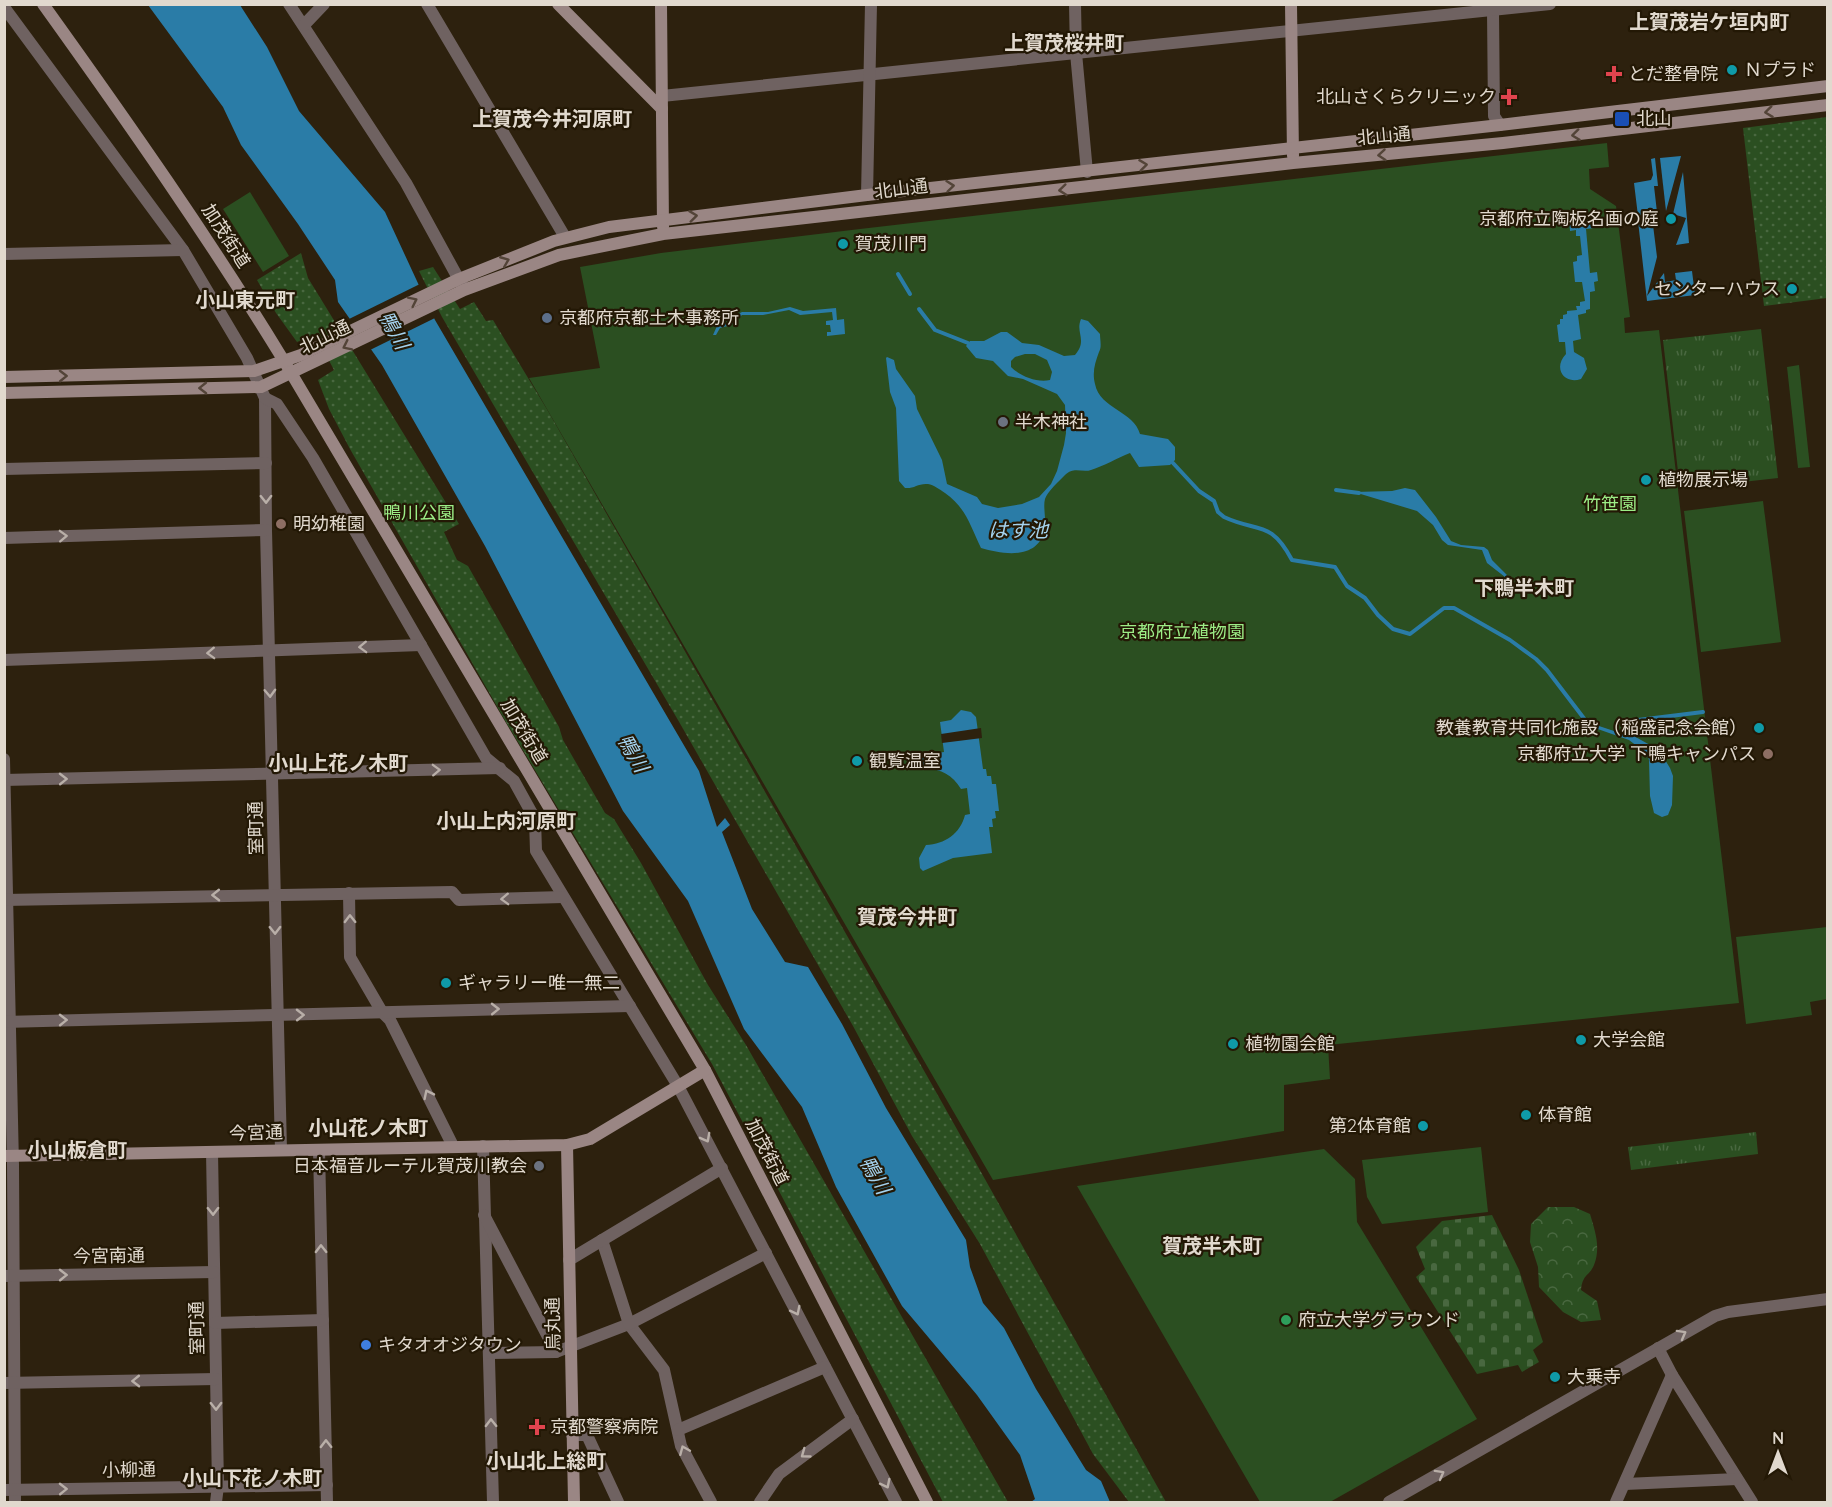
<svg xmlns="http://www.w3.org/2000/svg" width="1832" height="1507" viewBox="0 0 1832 1507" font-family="Quicksand,'Noto Sans JP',sans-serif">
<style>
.grass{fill:url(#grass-tufts)}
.forest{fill:url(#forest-crowns)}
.cemetery{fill:url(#cemetery-stones)}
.park{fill:url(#park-dots)}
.garden{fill:#2b4f21}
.water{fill:#2a7ca7;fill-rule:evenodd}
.pier{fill:#2d210e}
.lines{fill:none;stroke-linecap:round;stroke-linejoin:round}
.stream{stroke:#2a7ca7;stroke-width:4}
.street{stroke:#6f6261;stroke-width:12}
.secondary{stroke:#9a8684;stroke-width:12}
.oneway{stroke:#534438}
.oneway2{stroke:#b9afa8}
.culture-dot{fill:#0f9aa8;stroke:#231805;stroke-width:2}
.health-dot{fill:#e0444e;stroke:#231805;stroke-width:2}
.transit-dot{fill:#1a4fb4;stroke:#231805;stroke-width:2}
.service-dot{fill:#5c6f8a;stroke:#231805;stroke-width:2}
.worship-dot{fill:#6b7280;stroke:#231805;stroke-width:2}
.education-dot{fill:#8d6e63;stroke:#231805;stroke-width:2}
.leisure-dot{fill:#2e9e5b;stroke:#231805;stroke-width:2}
.shop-dot{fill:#3f7fe0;stroke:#231805;stroke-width:2}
.labels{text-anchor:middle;stroke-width:4.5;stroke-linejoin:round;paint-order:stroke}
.poi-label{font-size:18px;fill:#e1d9ce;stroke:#231805;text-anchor:start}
.street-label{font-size:18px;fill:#e1d9ce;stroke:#231805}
.park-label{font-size:18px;fill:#9ced86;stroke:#231805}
.neighbourhood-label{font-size:20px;font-weight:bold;fill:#e1d9ce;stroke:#231805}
.water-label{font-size:20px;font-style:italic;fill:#a4d2ee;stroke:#231805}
</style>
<defs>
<pattern id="grass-tufts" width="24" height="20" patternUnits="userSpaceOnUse" patternTransform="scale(1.5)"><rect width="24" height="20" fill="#2b4f21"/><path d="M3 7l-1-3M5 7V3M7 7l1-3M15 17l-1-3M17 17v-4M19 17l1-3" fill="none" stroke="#496840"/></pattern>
<pattern id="forest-crowns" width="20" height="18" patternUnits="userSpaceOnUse" patternTransform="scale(1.5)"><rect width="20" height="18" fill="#2b4f21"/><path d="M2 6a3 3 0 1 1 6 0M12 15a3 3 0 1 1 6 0" fill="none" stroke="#496840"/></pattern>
<pattern id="cemetery-stones" width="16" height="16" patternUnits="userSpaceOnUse" patternTransform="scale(1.5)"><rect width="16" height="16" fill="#2b4f21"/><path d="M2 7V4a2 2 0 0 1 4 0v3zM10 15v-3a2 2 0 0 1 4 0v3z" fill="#496840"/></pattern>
<pattern id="park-dots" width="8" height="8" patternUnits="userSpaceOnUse" patternTransform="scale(1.5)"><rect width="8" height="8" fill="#2b4f21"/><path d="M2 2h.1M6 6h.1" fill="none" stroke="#496840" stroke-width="1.8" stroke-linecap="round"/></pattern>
</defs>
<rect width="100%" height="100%" fill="#2d210e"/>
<g class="grass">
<path d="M 1761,329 L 1778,478 L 1680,489 L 1663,340 Z"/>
<path d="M 1756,1132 L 1758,1154 L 1631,1170 L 1628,1147 Z"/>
</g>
<path class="forest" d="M 1548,1207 L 1574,1207 L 1590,1214 C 1595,1231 1601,1247 1594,1265 C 1589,1277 1583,1273 1581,1290 L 1597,1301 L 1601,1320 L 1581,1322 L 1563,1312 L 1539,1287 L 1538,1267 L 1530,1242 L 1531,1224 Z"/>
<path class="cemetery" d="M 1492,1215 L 1519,1270 L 1543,1342 L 1533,1350 L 1539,1362 L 1522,1372 L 1518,1365 L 1477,1374 L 1416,1277 L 1425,1269 L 1416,1247 L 1442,1221 Z"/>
<g class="park">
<path d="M 1827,117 L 1827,298 L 1764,306 L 1743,128 Z"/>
<path d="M 301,253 L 308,278 L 459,524 L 444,532 L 457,560 L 468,566 L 559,727 L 563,740 L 605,813 L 614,819 L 641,863 L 708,985 L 746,1045 L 1008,1502 L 943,1502 L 712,1064 L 506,722 L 350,449 L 329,409 L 318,380 L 334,370 L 315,334 L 297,342 L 276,313 L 257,280 Z"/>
<path d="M 433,267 L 460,309 L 474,302 L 486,321 L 493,320 L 548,411 L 931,1083 L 1166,1502 L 1129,1502 L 1093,1454 L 980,1244 L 912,1136 L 853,1026 L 678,720 L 442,317 L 419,271 Z"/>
</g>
<g class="garden">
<path d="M 1607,143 L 1609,167 L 1589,169 L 1590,189 L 1616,206 L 1630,317 L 1624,318 L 1625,333 L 1659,330 L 1739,1003 L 1328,1045 L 1330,1079 L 1284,1085 L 1284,1131 L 993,1180 L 529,378 L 600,368 L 580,267 L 661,253 L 860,229 Z"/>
<path d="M 250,192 L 289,256 L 263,272 L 223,209 Z"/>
<path d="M 1799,365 L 1810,467 L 1798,468 L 1787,367 Z"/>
<path d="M 1763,501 L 1781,642 L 1701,652 L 1684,511 Z"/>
<path d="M 1827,927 L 1827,999 L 1810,1002 L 1812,1015 L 1746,1024 L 1736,937 Z"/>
<path d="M 1481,1147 L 1488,1212 L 1382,1224 L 1367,1197 L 1362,1160 Z"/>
<path d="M 1324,1149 L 1355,1179 L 1357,1222 L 1477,1419 L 1330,1502 L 1260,1502 L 1077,1186 Z"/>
</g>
<g class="water">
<path d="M 148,5 L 240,5 L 267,47 L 299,111 L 385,212 L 435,320 L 699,771 L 717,827 L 725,818 L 730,825 L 722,832 L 752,909 L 785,962 L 808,967 L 842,1024 L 886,1108 L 966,1240 L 970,1267 L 983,1303 L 1004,1328 L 1036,1389 L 1086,1470 L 1101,1481 L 1110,1502 L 1031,1502 L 1035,1499 L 1020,1455 L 977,1395 L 902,1306 L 836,1187 L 802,1107 L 744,1029 L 688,901 L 623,811 L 485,546 L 382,365 L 338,302 L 335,280 L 298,224 L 241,145 L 223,107 Z"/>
<path d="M 1681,156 L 1666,211 L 1660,158 Z"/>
<path d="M 1655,158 L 1658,186 L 1654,186 L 1658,221 L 1638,216 L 1634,183 L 1651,180 L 1653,175 L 1651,159 Z"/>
<path d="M 1683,172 L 1689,243 L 1676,245 L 1686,218 L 1673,214 Z"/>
<path d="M 1578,217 L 1578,221 L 1593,219 L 1594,228 L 1586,229 L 1590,273 L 1597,272 L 1598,281 L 1594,282 L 1595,291 L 1590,292 L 1590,309 L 1586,310 L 1586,313 L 1578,315 L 1581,339 L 1573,341 L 1574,352 L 1584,358 L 1587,369 L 1581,379 C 1563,385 1553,367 1566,354 L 1565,342 L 1559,342 L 1557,325 L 1560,324 L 1560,319 L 1563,319 L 1563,315 L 1567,314 L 1567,311 L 1577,310 L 1576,306 L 1580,306 L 1580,302 L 1585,301 L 1582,282 L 1575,282 L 1573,262 L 1577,261 L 1577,256 L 1582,255 L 1580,236 L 1576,236 L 1576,230 L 1570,231 L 1569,218 Z"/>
<path d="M 1638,221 L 1653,225 L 1657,257 L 1647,296 L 1664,273 L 1665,282 L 1676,280 L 1675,273 L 1692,271 L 1695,295 L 1647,301 Z"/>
<path d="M 790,307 L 803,311 L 836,308 L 837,320 L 844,319 L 845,334 L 827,336 L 827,332 L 831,332 L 830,325 L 826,325 L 826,321 L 833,320 L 832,312 L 800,315 L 789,310 L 763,315 L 742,315 L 731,325 L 720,328 L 716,335 L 713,335 L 717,326 L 731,322 L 738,314 L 742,312 L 768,312 Z"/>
<path d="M 1081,319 L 1088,321 L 1100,334 C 1100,340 1102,347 1099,352 C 1095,363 1092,372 1095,384 C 1100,409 1134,411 1140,434 L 1168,439 L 1175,447 L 1175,460 L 1170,465 L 1139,467 L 1130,453 C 1117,458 1104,466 1091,470 C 1082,473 1074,466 1065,475 C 1060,480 1047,492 1045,499 C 1043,506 1046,519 1045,527 C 1040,560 1005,555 981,548 C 970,525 966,508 945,493 C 939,489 934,485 928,484 C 918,483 914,489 905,488 L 899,481 L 896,408 L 890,392 L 886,358 L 887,357 L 894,360 L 896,369 L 915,396 L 917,409 L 942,460 L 947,484 L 977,497 L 982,504 L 998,508 L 1022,504 L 1039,497 L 1051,484 L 1057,471 L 1064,445 L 1066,433 L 1065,405 L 1057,394 L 1023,379 L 1008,376 L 993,361 L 976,358 L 966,346 L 970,341 L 984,341 L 1001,332 L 1007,332 L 1022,343 L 1039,345 L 1064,356 L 1075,355 C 1088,340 1075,333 1081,319 ZM 1025,354 L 1035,354 L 1047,360 L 1052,372 L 1050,380 C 1037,383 1020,376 1011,367 L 1011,361 L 1015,357 Z"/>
<path d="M 1405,488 L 1415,490 L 1436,517 L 1451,541 L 1461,545 L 1484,547 L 1488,550 L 1492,560 L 1507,575 L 1505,577 L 1487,563 L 1482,550 L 1448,545 L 1442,540 L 1433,525 L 1417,511 L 1354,492 L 1392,491 Z"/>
<path d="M 961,710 L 971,712 L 976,717 L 983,769 L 986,769 L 987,776 L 991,776 L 992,784 L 996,784 L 999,811 L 995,811 L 996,818 L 992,819 L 993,827 L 989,827 L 992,853 L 953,858 L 923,871 L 920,868 L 919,858 L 926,845 C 945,844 960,834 965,815 L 970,814 L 967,788 L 961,789 C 951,772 934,766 916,770 L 909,757 L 944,752 L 940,722 L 951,720 Z"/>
<path d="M 1593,724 L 1623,734 L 1630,726 L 1632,735 L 1659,750 L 1670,768 L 1673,776 L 1672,805 L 1668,815 L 1662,817 L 1654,813 L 1650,796 L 1649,760 L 1646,753 L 1629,740 L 1592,727 Z"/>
</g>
<g class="pier">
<path d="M 422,283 L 437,317 L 368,351 L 347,320 Z"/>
<path d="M 981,728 L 982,738 L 942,743 L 941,734 Z"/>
</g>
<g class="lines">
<g class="stream">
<path d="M 898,274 L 910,294"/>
<path d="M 919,309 L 935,330 L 968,343"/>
<path d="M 1173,463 L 1199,491 L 1214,501 L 1218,512 L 1224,517 C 1258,533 1270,519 1292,560 L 1335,567 L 1347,586 L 1365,598 L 1378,615 L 1393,629 L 1410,634 L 1444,608 L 1454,608 L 1510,640 L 1536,659 L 1547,670 L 1589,725 L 1597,727"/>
<path d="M 1336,490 L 1359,493"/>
<path d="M 1629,730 L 1631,724 L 1638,720 L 1703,712"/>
</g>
<g class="street">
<path d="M 289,4 L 406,183 L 463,287"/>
<path d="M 427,4 L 565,237"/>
<path d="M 1075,4 L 1076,53 L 1087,172"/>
<path d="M 4,7 L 183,250 L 247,358 L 265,398 L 266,530 L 281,1150"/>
<path d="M 1493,11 L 1494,116 L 1500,125"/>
<path d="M 304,25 L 324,4"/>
<path d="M 662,96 L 1550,4"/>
<path d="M 867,195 L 871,4"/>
<path d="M 4,254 L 183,250"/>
<path d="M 265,398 L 277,404 L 313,458 L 486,758 L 514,781 L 535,819 L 536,851 L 678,1086 L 896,1502"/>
<path d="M 4,469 L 266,463"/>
<path d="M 4,538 L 266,530"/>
<path d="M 4,660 L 421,645"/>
<path d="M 4,759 L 13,1165 L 15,1502"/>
<path d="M 4,780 L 500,768"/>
<path d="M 349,893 L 350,957 L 382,1012 L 390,1020 L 453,1146"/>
<path d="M 4,900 L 452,892 L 459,900 L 563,897"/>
<path d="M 4,1022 L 630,1006"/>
<path d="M 483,1146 L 493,1502"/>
<path d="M 319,1150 L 327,1502"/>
<path d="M 212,1152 L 218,1486 L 216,1502"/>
<path d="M 484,1215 L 556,1352 L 629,1324 L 664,1370 L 681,1446 L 711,1502"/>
<path d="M 602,1240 L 629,1324 L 766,1253"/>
<path d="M 569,1260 L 722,1168"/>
<path d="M 4,1276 L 214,1272"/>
<path d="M 215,1323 L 323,1320"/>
<path d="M 1658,1348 L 1672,1375 L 1752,1502"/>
<path d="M 489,1353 L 556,1352"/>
<path d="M 4,1383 L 216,1379"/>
<path d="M 678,1430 L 825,1367"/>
<path d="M 572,1435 L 587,1435 L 618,1502"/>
<path d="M 1625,1484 L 1737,1479"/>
<path d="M 4,1490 L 327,1485"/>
<path d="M 760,1502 L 779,1474 L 853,1419"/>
<path d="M 1389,1502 L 1715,1316 L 1728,1312 L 1828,1299"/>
<path d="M 1616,1502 L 1672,1375"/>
</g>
<g class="secondary">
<path d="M 43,4 C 127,121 209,238 284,361 L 705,1070 L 927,1502"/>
<path d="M 558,4 L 662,109"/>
<path d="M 661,4 L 663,227"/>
<path d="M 1291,4 L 1293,156"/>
<path d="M 4,377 L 254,371 L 301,355 L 459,279 L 554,241 L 609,227 L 867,195 L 1500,125 L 1828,86"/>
<path d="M 4,393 L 261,387 L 464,290 L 559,255 L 663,234 L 1293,163 L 1503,143 L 1828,105"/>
<path d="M 567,1145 L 574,1502"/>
<path d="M 4,1156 L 567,1145 L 590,1139 L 705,1070"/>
</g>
</g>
<defs><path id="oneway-chevron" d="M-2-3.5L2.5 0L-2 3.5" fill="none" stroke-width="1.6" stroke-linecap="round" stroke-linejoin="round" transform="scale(1.5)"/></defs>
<g class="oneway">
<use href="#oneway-chevron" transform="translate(1769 112) rotate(173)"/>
<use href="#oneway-chevron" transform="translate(1576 135) rotate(173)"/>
<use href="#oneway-chevron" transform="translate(1382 155) rotate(175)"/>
<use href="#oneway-chevron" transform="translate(1143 165) rotate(-7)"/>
<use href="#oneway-chevron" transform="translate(950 186) rotate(-6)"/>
<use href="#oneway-chevron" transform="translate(1063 190) rotate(174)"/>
<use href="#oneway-chevron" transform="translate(693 216) rotate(-7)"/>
<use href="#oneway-chevron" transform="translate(505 261) rotate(-22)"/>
<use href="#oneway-chevron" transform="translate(413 301) rotate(-26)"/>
<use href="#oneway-chevron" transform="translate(347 346) rotate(154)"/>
<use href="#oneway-chevron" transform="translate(63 376) rotate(-1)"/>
<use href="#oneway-chevron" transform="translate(203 388) rotate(179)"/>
</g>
<g class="oneway2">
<use href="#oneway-chevron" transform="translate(266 499) rotate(89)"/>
<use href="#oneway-chevron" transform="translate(63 536) rotate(-2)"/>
<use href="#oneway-chevron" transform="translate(363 647) rotate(178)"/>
<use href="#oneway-chevron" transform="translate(211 653) rotate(178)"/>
<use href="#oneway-chevron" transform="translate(270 693) rotate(88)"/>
<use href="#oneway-chevron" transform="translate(436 770) rotate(-2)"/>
<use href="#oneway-chevron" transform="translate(63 779) rotate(-1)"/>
<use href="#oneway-chevron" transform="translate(216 895) rotate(179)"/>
<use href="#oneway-chevron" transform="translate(505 899) rotate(178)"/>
<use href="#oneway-chevron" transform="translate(350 919) rotate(-91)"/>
<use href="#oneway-chevron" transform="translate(275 930) rotate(89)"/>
<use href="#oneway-chevron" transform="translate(495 1009) rotate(-1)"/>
<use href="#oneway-chevron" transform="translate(300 1015) rotate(-1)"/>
<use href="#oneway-chevron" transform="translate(63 1020) rotate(-1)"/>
<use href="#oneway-chevron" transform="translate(428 1094) rotate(-116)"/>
<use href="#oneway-chevron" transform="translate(706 1138) rotate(62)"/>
<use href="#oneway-chevron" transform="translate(213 1211) rotate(89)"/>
<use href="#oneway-chevron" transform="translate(321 1249) rotate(-91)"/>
<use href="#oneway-chevron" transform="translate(63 1275) rotate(-1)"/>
<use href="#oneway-chevron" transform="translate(796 1311) rotate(63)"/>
<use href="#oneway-chevron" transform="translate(1682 1334) rotate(-29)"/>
<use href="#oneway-chevron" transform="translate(136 1381) rotate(179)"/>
<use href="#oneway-chevron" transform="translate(216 1406) rotate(89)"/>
<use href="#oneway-chevron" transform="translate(491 1423) rotate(-91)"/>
<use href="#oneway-chevron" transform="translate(326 1444) rotate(-91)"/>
<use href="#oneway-chevron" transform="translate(684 1450) rotate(-113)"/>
<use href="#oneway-chevron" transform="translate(805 1454) rotate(144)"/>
<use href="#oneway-chevron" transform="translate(1440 1474) rotate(-29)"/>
<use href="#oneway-chevron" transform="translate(886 1484) rotate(63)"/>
<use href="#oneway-chevron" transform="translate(63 1489) rotate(-1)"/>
</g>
<g class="culture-dot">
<circle cx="1732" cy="70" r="6"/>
<circle cx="1671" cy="219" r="6"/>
<circle cx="843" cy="244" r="6"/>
<circle cx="1792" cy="289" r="6"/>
<circle cx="1646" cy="480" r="6"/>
<circle cx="1759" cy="728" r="6"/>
<circle cx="857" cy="761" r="6"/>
<circle cx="446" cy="983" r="6"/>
<circle cx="1581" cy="1040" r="6"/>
<circle cx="1233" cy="1044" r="6"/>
<circle cx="1526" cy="1115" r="6"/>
<circle cx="1423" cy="1126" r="6"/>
<circle cx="1555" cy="1377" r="6"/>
</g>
<g class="health-dot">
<path d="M1611 65h6v6h6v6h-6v6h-6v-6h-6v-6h6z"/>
<path d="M1506 88h6v6h6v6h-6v6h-6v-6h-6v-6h6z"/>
<path d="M534 1418h6v6h6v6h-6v6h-6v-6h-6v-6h6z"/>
</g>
<rect class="transit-dot" x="1614" y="111" width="16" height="16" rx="3"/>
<circle class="service-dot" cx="547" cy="318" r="6"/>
<g class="worship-dot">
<circle cx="1003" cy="422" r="6"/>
<circle cx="539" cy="1166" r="6"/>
</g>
<g class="education-dot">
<circle cx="281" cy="524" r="6"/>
<circle cx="1768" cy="754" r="6"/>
</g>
<circle class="leisure-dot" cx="1286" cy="1320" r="6"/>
<circle class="shop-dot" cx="366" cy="1345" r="6"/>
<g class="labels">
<g class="poi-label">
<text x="1744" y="76">Ｎプラド</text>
<text x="1628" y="80">とだ整骨院</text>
<text x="1496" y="103" text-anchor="end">北山さくらクリニック</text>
<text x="1636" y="125">北山</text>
<text x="1659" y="225" text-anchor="end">京都府立陶板名画の庭</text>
<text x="855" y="250">賀茂川門</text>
<text x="1780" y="295" text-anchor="end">センターハウス</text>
<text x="559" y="324">京都府京都土木事務所</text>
<text x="1015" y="428">半木神社</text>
<text x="1658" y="486">植物展示場</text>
<text x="293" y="530">明幼稚園</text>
<text x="1747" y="734" text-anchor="end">教養教育共同化施設 （稲盛記念会館）</text>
<text x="1756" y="760" text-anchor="end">京都府立大学 下鴨キャンパス</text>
<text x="869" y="767">観覧温室</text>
<text x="458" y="989">ギャラリー唯一無二</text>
<text x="1593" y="1046">大学会館</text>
<text x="1245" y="1050">植物園会館</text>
<text x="1538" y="1121">体育館</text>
<text x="1411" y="1132" text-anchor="end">第2体育館</text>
<text x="527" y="1172" text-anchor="end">日本福音ルーテル賀茂川教会</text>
<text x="1298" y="1326">府立大学グラウンド</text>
<text x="378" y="1351">キタオオジタウン</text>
<text x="1567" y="1383">大乗寺</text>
<text x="550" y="1433">京都警察病院</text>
</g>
<g class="street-label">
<text transform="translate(1384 136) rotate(-5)" y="6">北山通</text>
<text transform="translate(901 189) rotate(-7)" y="6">北山通</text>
<text transform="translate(226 236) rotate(57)" y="6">加茂街道</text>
<text transform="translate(325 337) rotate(-26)" y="6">北山通</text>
<text transform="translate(524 731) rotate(59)" y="6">加茂街道</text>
<text transform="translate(256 828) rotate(-91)" y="6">室町通</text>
<text transform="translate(256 1133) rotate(-2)" y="6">今宮通</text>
<text transform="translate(767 1152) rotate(63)" y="6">加茂街道</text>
<text transform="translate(109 1256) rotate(-1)" y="6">今宮南通</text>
<text transform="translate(553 1324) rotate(-91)" y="6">烏丸通</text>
<text transform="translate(197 1328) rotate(-91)" y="6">室町通</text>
<text transform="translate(129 1470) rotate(-1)" y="6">小柳通</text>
</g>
<g class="park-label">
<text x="1610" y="510">竹笹園</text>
<text x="419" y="519">鴨川公園</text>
<text x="1182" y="638">京都府立植物園</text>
</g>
<g class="neighbourhood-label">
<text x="1709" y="29">上賀茂岩ケ垣内町</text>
<text x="1064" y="50">上賀茂桜井町</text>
<text x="552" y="126">上賀茂今井河原町</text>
<text x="245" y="307">小山東元町</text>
<text x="1524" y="595">下鴨半木町</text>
<text x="338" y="770">小山上花ノ木町</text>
<text x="506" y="828">小山上内河原町</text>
<text x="907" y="924">賀茂今井町</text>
<text x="368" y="1135">小山花ノ木町</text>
<text x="77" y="1157">小山板倉町</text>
<text x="1212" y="1253">賀茂半木町</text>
<text x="546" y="1468">小山北上総町</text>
<text x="252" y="1485">小山下花ノ木町</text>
</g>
<g class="water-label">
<text transform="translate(394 330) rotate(61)" y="7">鴨川</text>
<text x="1018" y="537">はす池</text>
<text transform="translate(633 753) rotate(60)" y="7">鴨川</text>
<text transform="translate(875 1175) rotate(60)" y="7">鴨川</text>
</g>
</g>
<rect width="1832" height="1507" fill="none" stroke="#e1d9ce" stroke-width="12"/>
<g transform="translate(1778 1453)" stroke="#231805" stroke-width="4.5" paint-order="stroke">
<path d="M0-4.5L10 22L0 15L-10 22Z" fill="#e1d9ce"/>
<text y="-9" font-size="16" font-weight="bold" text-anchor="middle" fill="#e1d9ce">N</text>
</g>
</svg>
